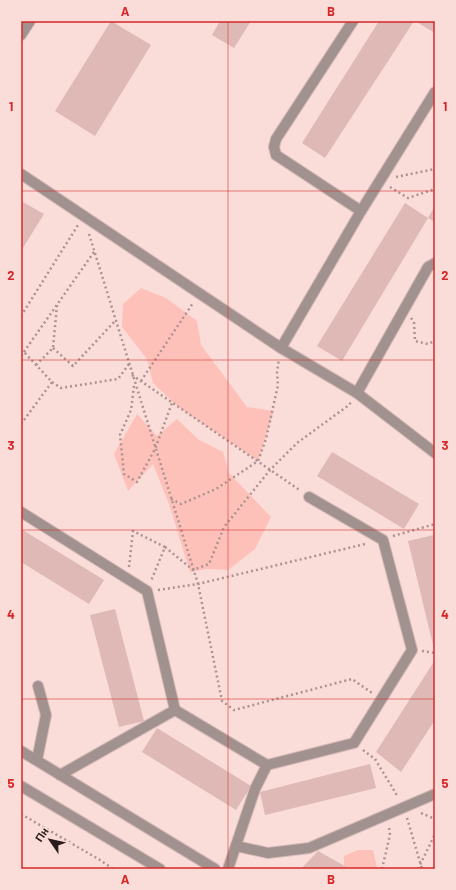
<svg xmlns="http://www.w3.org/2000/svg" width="456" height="890" viewBox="0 0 456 890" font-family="Barlow,sans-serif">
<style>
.green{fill:#fec1ba}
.building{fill:#deb9b5}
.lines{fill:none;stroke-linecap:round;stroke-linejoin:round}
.minor-casing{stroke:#d4b9b6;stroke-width:12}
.path{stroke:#ab9390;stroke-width:2.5;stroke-dasharray:2 3;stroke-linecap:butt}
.minor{stroke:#a1918f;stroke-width:10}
.grid{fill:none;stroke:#d62828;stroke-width:1;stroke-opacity:0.55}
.neatline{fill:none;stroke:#d62828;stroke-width:1.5}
.grid-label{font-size:13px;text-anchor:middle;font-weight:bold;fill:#d62828}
</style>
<rect width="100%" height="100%" fill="#fadcd8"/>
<g class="green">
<path d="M 141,288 L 166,298 L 197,321 L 201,345 L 247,407 L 274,411 L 258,461 L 178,407 L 153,383 L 147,359 L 122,327 L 123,304 Z"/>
<path d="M 137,414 L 157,436 L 177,419 L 199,440 L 223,452 L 229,473 L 271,517 L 255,549 L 228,570 L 207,569 L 190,572 L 169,504 L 153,464 L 128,491 L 114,454 Z"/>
<path d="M 358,850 L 373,850 L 377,867 L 375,869 L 344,869 L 344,856 Z"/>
</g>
<g class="building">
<path d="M 111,21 L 151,45 L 95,136 L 55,111 Z"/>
<path d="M 220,21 L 251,21 L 234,48 L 212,35 Z"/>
<path d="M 379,21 L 414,21 L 325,158 L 302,143 Z"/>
<path d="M 415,21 L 435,21 L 435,33 Z"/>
<path d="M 21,201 L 44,214 L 21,251 Z"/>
<path d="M 405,203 L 428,218 L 342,361 L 317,346 Z"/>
<path d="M 435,206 L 435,222 L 428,218 Z"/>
<path d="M 332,452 L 419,504 L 404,529 L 317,476 Z"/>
<path d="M 21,529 L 104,580 L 89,604 L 21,562 Z"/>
<path d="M 434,535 L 435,539 L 434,649 L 408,541 Z"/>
<path d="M 115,609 L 144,721 L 119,727 L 90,615 Z"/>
<path d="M 435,660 L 435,720 L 401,772 L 376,752 Z"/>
<path d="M 157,728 L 251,786 L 236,810 L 142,752 Z"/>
<path d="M 370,764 L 376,788 L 265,815 L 260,792 Z"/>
<path d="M 318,851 L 350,869 L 301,869 Z"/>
</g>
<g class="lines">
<defs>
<g id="minor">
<path d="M 353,21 L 276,139 L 274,147 L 276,155 L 361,211"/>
<path d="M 21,35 L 30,21"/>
<path d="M 21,174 L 281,348 L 357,393 L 435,453"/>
<path d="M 281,348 L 361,211 L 435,92"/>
<path d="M 357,393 L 428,267 L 435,263"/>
<path d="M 21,512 L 147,591 L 175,710 L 267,765 L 255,789 L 228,869"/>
<path d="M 21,751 L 215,869"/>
<path d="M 37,760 L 46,715 L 38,686"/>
<path d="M 267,765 L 354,743 L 412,650 L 383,540 L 309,497"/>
<path d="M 60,775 L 175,710"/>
<path d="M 21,786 L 160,869"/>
<path d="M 236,846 L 268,853 L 309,848 L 435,794"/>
</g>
</defs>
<use href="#minor" class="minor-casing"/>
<g class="path">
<path d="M 396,177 L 435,169"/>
<path d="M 390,187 L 408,198 L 435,189"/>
<path d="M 89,234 L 198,584 L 222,701 L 234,710 L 352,679 L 372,693"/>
<path d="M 21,316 L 78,225"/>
<path d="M 411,318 L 414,322 L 415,341 L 428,344 L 435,341"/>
<path d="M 53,348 L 73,366 L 115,321"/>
<path d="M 21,356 L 94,252"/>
<path d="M 36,365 L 53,348 L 57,305"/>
<path d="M 132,375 L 301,491"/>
<path d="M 141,381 L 193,303"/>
<path d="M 52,382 L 61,388 L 118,379 L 129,364"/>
<path d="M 134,386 L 131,410 L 120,435 L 124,474 L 137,482 L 155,449 L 172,403"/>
<path d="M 21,424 L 52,382 L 24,352"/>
<path d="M 171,499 L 181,504 L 216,489 L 258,461 L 266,439 L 278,385 L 277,372 L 279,359"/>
<path d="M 393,536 L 435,524"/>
<path d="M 165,547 L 193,570 L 209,564 L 224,527 L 270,470 L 297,443 L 349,405 L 351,402"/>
<path d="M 129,567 L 133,531 L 165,547 L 151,581"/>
<path d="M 158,590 L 198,584 L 365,544"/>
<path d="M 422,651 L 435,653"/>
<path d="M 363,750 L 375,759 L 398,797"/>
<path d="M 421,813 L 435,819"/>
<path d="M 21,814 L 100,860 L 113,869"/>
<path d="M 407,818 L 422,869"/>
<path d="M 382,869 L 390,835 L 389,827"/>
<path d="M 418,869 L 435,834"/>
</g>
<use href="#minor" class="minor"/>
</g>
<path class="grid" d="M 228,21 L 228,869M 21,191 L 435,191M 21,360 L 435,360M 21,530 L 435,530M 21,699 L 435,699"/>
<rect width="456" height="890" fill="none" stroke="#fadcd8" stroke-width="44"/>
<g transform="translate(50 840) rotate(304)" stroke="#fadcd8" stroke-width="3" paint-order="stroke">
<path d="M0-3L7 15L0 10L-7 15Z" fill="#291c1b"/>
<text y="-6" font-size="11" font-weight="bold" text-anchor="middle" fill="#291c1b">Пн</text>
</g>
<rect x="22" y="22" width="412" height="846" class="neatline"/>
<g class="grid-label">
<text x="125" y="16">A</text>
<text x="331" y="16">B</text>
<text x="11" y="111">1</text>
<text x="445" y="111">1</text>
<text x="11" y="280">2</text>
<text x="445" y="280">2</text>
<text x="11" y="450">3</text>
<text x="445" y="450">3</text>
<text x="11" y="619">4</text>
<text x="445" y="619">4</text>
<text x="11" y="788">5</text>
<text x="445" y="788">5</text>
<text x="125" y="884">A</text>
<text x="331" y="884">B</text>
</g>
</svg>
